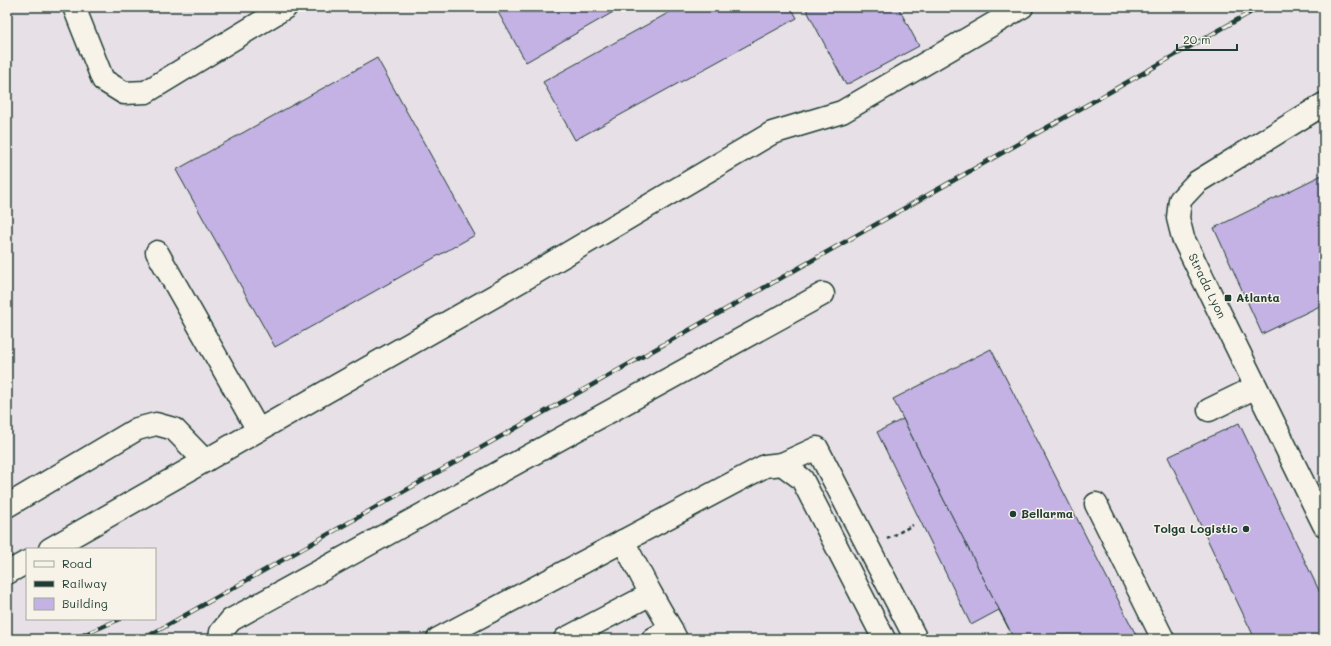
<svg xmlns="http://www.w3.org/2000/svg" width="1331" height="646" viewBox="0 0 1331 646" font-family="Mali,sans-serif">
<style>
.built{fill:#e7e0e6;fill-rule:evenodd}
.building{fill:#c3b2e3;stroke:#1f3d34}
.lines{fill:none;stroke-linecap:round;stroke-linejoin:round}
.minor-casing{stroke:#1f3d34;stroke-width:25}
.path{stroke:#1f3d34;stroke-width:2.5;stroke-dasharray:4 3;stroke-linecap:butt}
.minor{stroke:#f7f3e8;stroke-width:22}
.rail-casing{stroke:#1f3d34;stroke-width:4.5}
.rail{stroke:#f7f3e8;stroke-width:3;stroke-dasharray:9;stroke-linecap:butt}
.poi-dot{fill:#1f3d34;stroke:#f7f3e8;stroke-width:1.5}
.labels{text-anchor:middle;stroke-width:3;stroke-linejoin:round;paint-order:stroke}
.street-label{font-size:12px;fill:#1f3d34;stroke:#f7f3e8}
.poi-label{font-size:12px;font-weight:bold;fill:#1f3d34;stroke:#f7f3e8;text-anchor:start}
</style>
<rect width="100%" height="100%" fill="#f7f3e8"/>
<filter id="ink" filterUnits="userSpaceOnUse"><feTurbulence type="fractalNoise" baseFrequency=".025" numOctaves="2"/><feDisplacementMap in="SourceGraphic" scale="8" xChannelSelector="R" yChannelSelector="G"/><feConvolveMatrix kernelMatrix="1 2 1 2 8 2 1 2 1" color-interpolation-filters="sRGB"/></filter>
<g filter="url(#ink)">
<path class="built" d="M 7,7 L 1324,7 L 1324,639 L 7,639 ZM 27,549 L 155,549 L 155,619 L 27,619 Z"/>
<g class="building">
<path d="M 495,7 L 622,7 L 526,62 Z"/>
<path d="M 679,7 L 791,7 L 797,18 L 575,140 L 543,82 Z"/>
<path d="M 805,7 L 898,7 L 919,46 L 846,85 Z"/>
<path d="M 377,58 L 475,235 L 275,347 L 176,170 Z"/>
<path d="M 1324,174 L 1324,304 L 1262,334 L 1214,228 Z"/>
<path d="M 991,349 L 1138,639 L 1014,639 L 999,610 L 893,399 Z"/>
<path d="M 903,419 L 1009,629 L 999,610 L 971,625 L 877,432 Z"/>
<path d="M 1239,423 L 1324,601 L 1324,639 L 1255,639 L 1168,457 Z"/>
</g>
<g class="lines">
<defs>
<g id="minor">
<path d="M 74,7 L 103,80 L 124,93 L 146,92 L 286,7"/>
<path d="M 1324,104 L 1197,182 L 1180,200 L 1178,218 L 1183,238 L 1324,525"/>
<path d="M 157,252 L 258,430"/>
<path d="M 1209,410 L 1256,387"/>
<path d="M 782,464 L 817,448 L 916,639"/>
<path d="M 1096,504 L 1163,639"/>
<path d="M 7,506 L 137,429 L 156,424 L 174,429 L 205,461"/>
<path d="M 623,541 L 651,594"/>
<path d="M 50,549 L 533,274 L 772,133 L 842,112 L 1022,7"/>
<path d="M 7,573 L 27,562"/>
<path d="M 220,639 L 221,632 L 231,620 L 823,294"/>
<path d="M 438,639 L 765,466 L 782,464 L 802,479 L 884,639"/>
<path d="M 565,639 L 651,594 L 671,629"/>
<path d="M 653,639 L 671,629 L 676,639"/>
</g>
</defs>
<use href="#minor" class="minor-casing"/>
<path class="path" d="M 887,539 L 913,525"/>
<use href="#minor" class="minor"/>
<defs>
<g id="rail">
<path d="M 74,639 L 120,619"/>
<path d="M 143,639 L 1260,7"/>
</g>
</defs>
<use href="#rail" class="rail-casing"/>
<use href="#rail" class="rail"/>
</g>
</g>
<g class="poi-dot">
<rect x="1224" y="294" width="8" height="8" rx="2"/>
<circle cx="1013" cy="514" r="4"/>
<circle cx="1246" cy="529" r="4"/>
</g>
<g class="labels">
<g class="street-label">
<text transform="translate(1207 286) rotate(64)" y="4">Strada Lyon</text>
</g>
<g class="poi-label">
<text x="1236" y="302">Atlanta</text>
<text x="1021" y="518">Bellarma</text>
<text x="1238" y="533" text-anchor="end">Tolga Logistic</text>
</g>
</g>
<rect width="1331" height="646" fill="none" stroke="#f7f3e8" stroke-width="24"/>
<rect x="12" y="12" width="1307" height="622" fill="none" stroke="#1f3d34" stroke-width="1.5" filter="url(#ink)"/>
<rect x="26" y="548" width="130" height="72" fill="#f7f3e8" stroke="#a1aaa0"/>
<rect x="34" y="561" width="20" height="6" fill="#f7f3e8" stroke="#a1aaa0"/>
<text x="62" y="568" font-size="12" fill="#1f3d34">Road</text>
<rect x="34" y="581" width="20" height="6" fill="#1f3d34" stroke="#a1aaa0"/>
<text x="62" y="588" font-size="12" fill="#1f3d34">Railway</text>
<rect x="34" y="598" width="20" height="12" fill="#c3b2e3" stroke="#a1aaa0"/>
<text x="62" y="608" font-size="12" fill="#1f3d34">Building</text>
<path d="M1177 44v6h60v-6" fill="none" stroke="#1f3d34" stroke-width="2"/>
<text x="1183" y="44" font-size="12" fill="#1f3d34" stroke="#f7f3e8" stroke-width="3" paint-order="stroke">20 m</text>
</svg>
